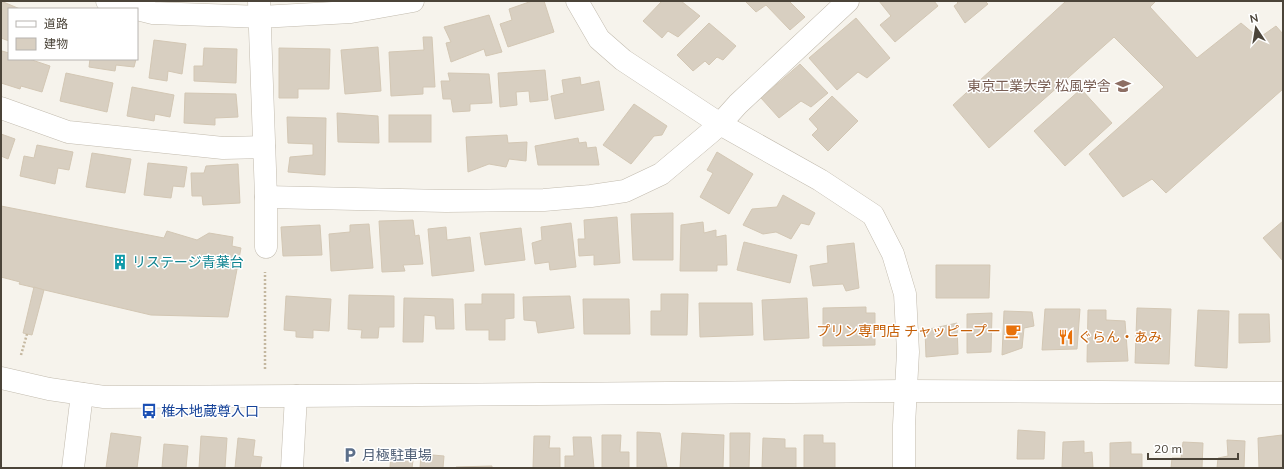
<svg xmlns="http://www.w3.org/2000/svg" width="1284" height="469" viewBox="0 0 1284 469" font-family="Mulish,'Noto Sans JP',sans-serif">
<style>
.building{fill:#d8cfc1;stroke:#d3c7b4}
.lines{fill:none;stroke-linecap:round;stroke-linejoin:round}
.minor-casing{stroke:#c2bbae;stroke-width:23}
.path{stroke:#c4b79f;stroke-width:2.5;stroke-dasharray:2 2;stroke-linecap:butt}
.minor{stroke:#fff;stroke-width:22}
.labels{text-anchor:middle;stroke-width:3;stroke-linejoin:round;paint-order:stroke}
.education-label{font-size:14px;fill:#785e54;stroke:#fff;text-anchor:end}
.culture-label{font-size:14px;fill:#0d838f;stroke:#fff;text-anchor:start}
.food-label{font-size:14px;fill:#c56008;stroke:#fff;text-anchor:end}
.transit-label{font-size:14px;fill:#164399;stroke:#fff;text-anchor:start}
.service-label{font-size:14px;fill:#4e5e75;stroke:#fff;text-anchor:start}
</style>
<rect width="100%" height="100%" fill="#f6f3ec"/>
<g class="building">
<path d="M 1,1 L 20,9 L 9,9 L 9,41 L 1,38 Z"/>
<path d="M 532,1 L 544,1 L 554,32 L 508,47 L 500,24 L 512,20 L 509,9 Z"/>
<path d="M 662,1 L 681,1 L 700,16 L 678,37 L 668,31 L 662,38 L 643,21 Z"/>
<path d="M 745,1 L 789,1 L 805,17 L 790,30 L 766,5 L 756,12 Z"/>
<path d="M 879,1 L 934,1 L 938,6 L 895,42 L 880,25 L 891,16 Z"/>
<path d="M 956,1 L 985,1 L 988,4 L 965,23 L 954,6 L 958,3 Z"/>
<path d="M 1066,1 L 1156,1 L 1150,7 L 1197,58 L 1241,23 L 1259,38 L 1276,26 L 1283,34 L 1283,89 L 1166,193 L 1152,179 L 1123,197 L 1089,154 L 1164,87 L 1114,37 L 989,148 L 953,105 Z"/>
<path d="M 489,15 L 502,52 L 486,56 L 484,49 L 451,62 L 446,43 L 451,42 L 444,27 Z"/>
<path d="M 856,18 L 890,58 L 867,78 L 858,72 L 837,90 L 809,58 Z"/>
<path d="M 709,23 L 736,46 L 723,60 L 717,57 L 709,65 L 705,61 L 693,71 L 677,55 Z"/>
<path d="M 423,37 L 432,37 L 435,87 L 423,87 L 423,94 L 391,96 L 389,52 L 424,50 Z"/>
<path d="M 154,40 L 186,44 L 182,74 L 168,71 L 167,81 L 149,78 Z"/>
<path d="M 378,47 L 381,91 L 345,94 L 341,50 Z"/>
<path d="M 204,48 L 237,49 L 236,83 L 194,81 L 194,66 L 203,66 Z"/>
<path d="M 279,48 L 330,49 L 329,89 L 298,89 L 298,98 L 279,98 Z"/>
<path d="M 2,51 L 9,53 L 9,59 L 29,59 L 50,66 L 42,92 L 21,86 L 20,89 L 1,83 L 1,55 Z"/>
<path d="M 90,59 L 136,59 L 134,67 L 116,65 L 115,71 L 89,67 Z"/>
<path d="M 800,64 L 828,93 L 811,107 L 801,101 L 779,118 L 761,98 Z"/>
<path d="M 545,70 L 548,100 L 530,102 L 529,91 L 516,92 L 517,105 L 500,107 L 498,73 Z"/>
<path d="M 66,73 L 113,83 L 107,112 L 60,101 Z"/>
<path d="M 448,73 L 489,74 L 492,103 L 470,104 L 470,111 L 453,112 L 451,99 L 443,99 L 441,81 L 450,81 Z"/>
<path d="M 580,77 L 581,85 L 599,81 L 604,110 L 555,119 L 551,96 L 564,93 L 562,80 Z"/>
<path d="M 132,87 L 174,95 L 170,117 L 155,114 L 154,121 L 127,116 Z"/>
<path d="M 1081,89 L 1112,123 L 1065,166 L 1034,131 Z"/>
<path d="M 185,93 L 236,94 L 238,117 L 215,118 L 215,125 L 184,123 Z"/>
<path d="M 832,96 L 858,121 L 828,151 L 812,135 L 818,129 L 809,119 Z"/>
<path d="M 634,104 L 667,126 L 662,135 L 654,136 L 631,164 L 603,145 Z"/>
<path d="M 337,113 L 378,116 L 379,143 L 338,142 Z"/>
<rect x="389" y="115" width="42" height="27"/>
<path d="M 287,117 L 326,118 L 325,175 L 288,172 L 290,157 L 313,155 L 313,144 L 288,143 Z"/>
<path d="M 1,134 L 15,139 L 8,159 L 1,156 Z"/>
<path d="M 507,135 L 508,143 L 527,142 L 526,161 L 509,159 L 506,167 L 489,164 L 468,172 L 466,137 Z"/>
<path d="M 578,138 L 579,143 L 586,142 L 587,148 L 596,147 L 599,165 L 538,165 L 535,146 Z"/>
<path d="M 37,145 L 73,152 L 69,170 L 58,168 L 55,184 L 20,176 L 24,156 L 34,158 Z"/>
<path d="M 717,152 L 753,174 L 729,214 L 700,197 L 713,173 L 707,170 Z"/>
<path d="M 92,153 L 131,159 L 125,193 L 86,187 Z"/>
<path d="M 148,163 L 187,167 L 184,187 L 173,186 L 171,198 L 144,195 Z"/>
<path d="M 238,164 L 240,203 L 203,205 L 202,196 L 192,196 L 191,173 L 204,173 L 206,166 Z"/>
<path d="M 783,195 L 815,213 L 809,225 L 801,223 L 791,239 L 776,232 L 763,234 L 743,225 L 752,209 L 777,207 Z"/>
<path d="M 1,206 L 164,238 L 167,231 L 197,240 L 209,233 L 233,237 L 232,246 L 241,248 L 228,317 L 151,315 L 19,284 L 20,282 L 1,277 Z"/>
<path d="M 673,213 L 673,260 L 633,260 L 631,214 Z"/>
<path d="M 617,217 L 620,263 L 594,265 L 594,255 L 579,256 L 578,239 L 585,239 L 584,220 Z"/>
<path d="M 413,220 L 415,236 L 419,235 L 423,264 L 403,265 L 405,271 L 382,272 L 379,221 Z"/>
<path d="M 1283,221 L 1283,261 L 1263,238 Z"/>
<path d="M 703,222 L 704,233 L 716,230 L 716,237 L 726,235 L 727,265 L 717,265 L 717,271 L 680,271 L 681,225 Z"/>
<path d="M 571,223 L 576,267 L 550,270 L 549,262 L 535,264 L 532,243 L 542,240 L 541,227 Z"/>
<path d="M 369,224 L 373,268 L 331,271 L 329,234 L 350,232 L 350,225 Z"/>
<path d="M 320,225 L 322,255 L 283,256 L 281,227 Z"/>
<path d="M 446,227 L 447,240 L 470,237 L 474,271 L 432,276 L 428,229 Z"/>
<path d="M 521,228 L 525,260 L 485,265 L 480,233 Z"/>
<path d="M 744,242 L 797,255 L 790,283 L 737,270 Z"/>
<path d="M 854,243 L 859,288 L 846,291 L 843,284 L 813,286 L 810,266 L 828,263 L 827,246 Z"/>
<path d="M 936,265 L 990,265 L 989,298 L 936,298 Z"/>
<path d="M 34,287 L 44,290 L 32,335 L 23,333 Z"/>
<path d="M 482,294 L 514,294 L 514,318 L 505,319 L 505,340 L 489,340 L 489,330 L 466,330 L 465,304 L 482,304 Z"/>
<path d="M 661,294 L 688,294 L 687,335 L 651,335 L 651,311 L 661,311 Z"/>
<path d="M 349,295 L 394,296 L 394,327 L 379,327 L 378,338 L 361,338 L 362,330 L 348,329 Z"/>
<path d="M 286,296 L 331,299 L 329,331 L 313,330 L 313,338 L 296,337 L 296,331 L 284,330 Z"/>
<path d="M 570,296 L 574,328 L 538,333 L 536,321 L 524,320 L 523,297 Z"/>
<path d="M 404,298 L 453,299 L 454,329 L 436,329 L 435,316 L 424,315 L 423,342 L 403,342 Z"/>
<path d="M 807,298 L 809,338 L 764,340 L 762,300 Z"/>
<path d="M 583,299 L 629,299 L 630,334 L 584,334 Z"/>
<path d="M 699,303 L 752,303 L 753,335 L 700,337 Z"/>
<path d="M 866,307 L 866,313 L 875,313 L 875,345 L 823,346 L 823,308 Z"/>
<path d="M 1137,308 L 1171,309 L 1169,364 L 1135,363 Z"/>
<path d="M 1045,309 L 1080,309 L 1077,349 L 1042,350 Z"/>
<path d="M 1088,310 L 1106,310 L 1106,320 L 1125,321 L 1128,361 L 1087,362 Z"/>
<path d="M 1198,310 L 1229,311 L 1227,368 L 1195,366 Z"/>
<path d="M 1004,311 L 1032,312 L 1034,326 L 1024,328 L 1022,348 L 1002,355 Z"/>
<path d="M 992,313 L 991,352 L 967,353 L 967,314 Z"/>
<path d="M 1239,314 L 1269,314 L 1270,342 L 1239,343 Z"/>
<path d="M 957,323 L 958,354 L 926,357 L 925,330 Z"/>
<path d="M 1018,430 L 1045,432 L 1044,459 L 1017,459 Z"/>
<path d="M 637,432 L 660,433 L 667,467 L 637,468 Z"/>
<path d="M 111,433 L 141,437 L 137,468 L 106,468 Z"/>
<path d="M 682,433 L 724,435 L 723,468 L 680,468 Z"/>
<path d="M 730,433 L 750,433 L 749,468 L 730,468 Z"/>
<path d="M 602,435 L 621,435 L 620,452 L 629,452 L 629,468 L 602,468 Z"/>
<path d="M 804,435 L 823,435 L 823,443 L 835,443 L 835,468 L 804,468 Z"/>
<path d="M 1282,435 L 1283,441 L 1283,468 L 1259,468 L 1258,438 Z"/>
<path d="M 201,436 L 227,438 L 225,468 L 199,468 Z"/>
<path d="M 534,436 L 550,436 L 549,448 L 560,448 L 560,468 L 533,468 Z"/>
<path d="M 573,437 L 591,437 L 594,468 L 565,468 L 565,456 L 574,456 Z"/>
<path d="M 238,438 L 255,440 L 253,456 L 262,457 L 260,468 L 235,468 Z"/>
<path d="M 763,438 L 785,439 L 785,448 L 796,448 L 796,468 L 762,468 Z"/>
<path d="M 1227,440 L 1245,441 L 1244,468 L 1217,468 L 1218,458 L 1228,456 Z"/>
<path d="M 1084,441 L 1084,453 L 1092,452 L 1093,468 L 1062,468 L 1063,442 Z"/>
<path d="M 1131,442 L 1131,454 L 1142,454 L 1142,468 L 1110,468 L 1110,443 Z"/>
<path d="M 1183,442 L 1203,443 L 1202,468 L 1171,468 L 1172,458 L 1181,458 Z"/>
<path d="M 164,444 L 188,446 L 186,468 L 162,468 Z"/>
<path d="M 391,451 L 414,453 L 412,468 L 390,468 Z"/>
<path d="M 421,454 L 444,456 L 443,468 L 420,468 Z"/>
<path d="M 492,466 L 492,468 L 456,468 L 456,467 Z"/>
</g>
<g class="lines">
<defs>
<g id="minor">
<path d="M 107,1 L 137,9"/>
<path d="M 259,1 L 266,197 L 266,247"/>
<path d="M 577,1 L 599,39 L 623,60 L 720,124 L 820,180 L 873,215 L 893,254 L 905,294 L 908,352 L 904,425 L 904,468"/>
<path d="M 137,9 L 153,13 L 260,17 L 351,12 L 413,1"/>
<path d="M 1,108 L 68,132 L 223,148 L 264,147"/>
<path d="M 266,197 L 446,201 L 544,200 L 591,196 L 625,191 L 661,174 L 711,132 L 720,124 L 738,104 L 848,1"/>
<path d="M 1,378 L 49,389 L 104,397 L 296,396 L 906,391 L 1283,393"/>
<path d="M 73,468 L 82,394"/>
<path d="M 292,468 L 296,396"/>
</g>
</defs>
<use href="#minor" class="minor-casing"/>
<g class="path">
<path d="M 21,355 L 27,334"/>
<path d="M 265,369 L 265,272"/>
</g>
<use href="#minor" class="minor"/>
</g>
<defs>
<symbol id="university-bare" viewBox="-9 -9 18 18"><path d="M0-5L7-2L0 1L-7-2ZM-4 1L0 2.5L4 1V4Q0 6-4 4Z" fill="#8d6e63" stroke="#fff" stroke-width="2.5" paint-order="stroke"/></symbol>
<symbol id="building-bare" viewBox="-9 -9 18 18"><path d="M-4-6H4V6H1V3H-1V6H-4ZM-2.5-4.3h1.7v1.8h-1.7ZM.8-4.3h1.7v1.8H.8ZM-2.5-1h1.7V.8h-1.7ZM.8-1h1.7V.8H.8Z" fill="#0f9aa8" stroke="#fff" stroke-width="2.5" paint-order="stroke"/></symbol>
<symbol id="cafe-bare" viewBox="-9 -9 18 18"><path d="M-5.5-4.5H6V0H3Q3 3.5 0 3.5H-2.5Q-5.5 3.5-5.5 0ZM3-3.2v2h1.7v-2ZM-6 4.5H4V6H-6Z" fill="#e8710a" stroke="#fff" stroke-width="2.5" paint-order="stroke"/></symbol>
<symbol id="restaurant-bare" viewBox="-9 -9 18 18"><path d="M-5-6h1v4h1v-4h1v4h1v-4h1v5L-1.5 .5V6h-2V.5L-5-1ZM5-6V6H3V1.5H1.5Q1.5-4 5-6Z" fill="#e8710a" stroke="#fff" stroke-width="2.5" paint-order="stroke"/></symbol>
<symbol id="bus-bare" viewBox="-9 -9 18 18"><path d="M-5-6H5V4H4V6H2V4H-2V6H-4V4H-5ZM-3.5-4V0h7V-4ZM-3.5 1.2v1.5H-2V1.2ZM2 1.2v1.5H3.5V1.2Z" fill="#1a4fb4" stroke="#fff" stroke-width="2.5" paint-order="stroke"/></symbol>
<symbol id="parking-bare" viewBox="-9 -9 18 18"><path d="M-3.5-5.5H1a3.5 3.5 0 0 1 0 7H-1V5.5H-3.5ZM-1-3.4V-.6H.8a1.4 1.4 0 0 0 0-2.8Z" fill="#5c6f8a" stroke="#fff" stroke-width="2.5" paint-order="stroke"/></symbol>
</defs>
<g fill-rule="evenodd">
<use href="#university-bare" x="1112" y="75" width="22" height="22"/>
<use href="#building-bare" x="109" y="251" width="22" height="22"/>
<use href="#cafe-bare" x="1002" y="320" width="22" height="22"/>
<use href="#restaurant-bare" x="1055" y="326" width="22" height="22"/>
<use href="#bus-bare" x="138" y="400" width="22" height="22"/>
<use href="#parking-bare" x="339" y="444" width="22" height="22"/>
</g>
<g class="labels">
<g class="education-label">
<text x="1111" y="91">東京工業大学 松風学舎</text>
</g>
<g class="culture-label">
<text x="132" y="267">リステージ青葉台</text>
</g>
<g class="food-label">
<text x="1001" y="336">プリン専門店 チャッピープー</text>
<text x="1078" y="342" text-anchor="start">ぐらん・あみ</text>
</g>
<g class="transit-label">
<text x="161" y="416">椎木地蔵尊入口</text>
</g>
<g class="service-label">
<text x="362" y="460">月極駐車場</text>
</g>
</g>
<rect width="1284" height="469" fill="none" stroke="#4b4439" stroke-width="4"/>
<rect x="8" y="8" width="130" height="52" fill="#ffffff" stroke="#b7b4b0"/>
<rect x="16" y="21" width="20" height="6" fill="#ffffff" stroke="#b7b4b0"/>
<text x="44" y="28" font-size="12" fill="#4b4439">道路</text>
<rect x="16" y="38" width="20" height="12" fill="#d8cfc1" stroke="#b7b4b0"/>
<text x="44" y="48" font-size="12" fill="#4b4439">建物</text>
<g transform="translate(1256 28) rotate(348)" stroke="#ffffff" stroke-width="3" paint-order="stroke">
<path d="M0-3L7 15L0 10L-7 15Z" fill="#4b4439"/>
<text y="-6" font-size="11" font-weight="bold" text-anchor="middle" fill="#4b4439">N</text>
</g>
<path d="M1148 453v6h90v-6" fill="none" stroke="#4b4439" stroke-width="2"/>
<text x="1154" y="453" font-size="12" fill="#4b4439" stroke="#ffffff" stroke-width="3" paint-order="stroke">20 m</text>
</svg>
